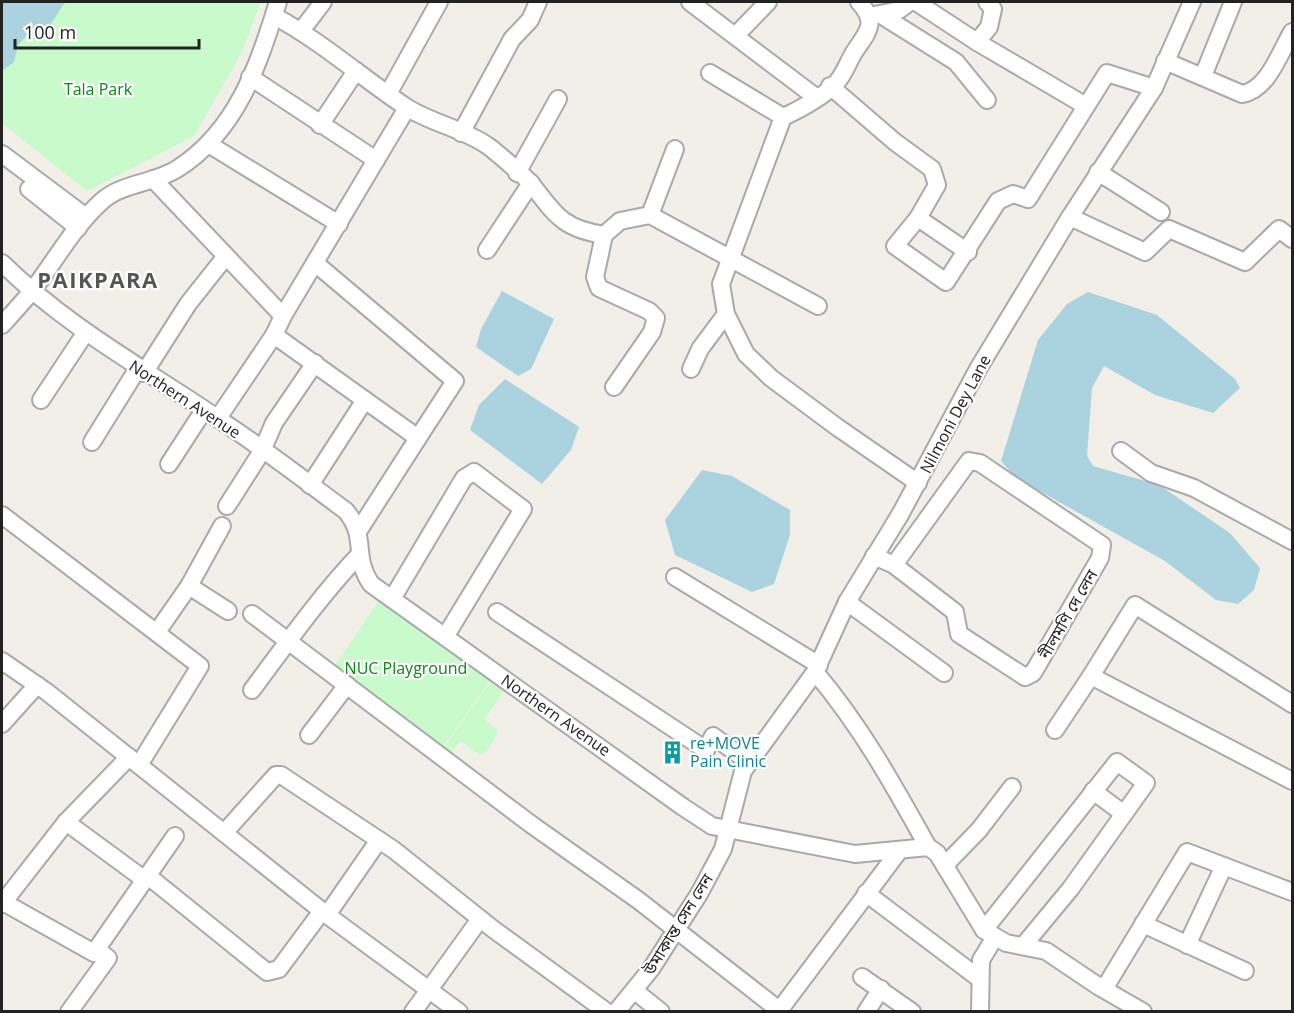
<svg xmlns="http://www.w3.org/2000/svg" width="1294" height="1013" viewBox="0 0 1294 1013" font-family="'Open Sans','Noto Sans Bengali',sans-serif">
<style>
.park{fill:#c8facc}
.water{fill:#aad3df}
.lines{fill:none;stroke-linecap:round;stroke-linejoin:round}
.minor-casing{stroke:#a9a9a9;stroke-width:20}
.minor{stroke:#fff;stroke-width:16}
.labels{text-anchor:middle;stroke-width:4.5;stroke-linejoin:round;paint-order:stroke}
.park-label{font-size:16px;fill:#0c8416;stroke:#fff}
.street-label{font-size:16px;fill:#222;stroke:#fff}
.culture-label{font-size:16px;fill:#0d838f;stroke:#fff;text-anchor:start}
.district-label{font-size:22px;font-weight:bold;letter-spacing:1.5px;fill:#555;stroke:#fff}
</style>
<rect width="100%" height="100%" fill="#f2efe9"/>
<g class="park">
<path d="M 2,2 L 261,2 L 241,54 L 194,136 L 87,191 L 2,123 Z"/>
<path d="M 384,593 L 496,672 L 440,751 L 330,673 Z"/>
<path d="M 496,674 L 507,687 L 484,720 L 498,730 C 495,739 489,752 480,755 L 461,741 L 447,757 L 441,752 Z"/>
</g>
<g class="water">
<path d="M 2,2 L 65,2 L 51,24 L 31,31 L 18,45 L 14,62 L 2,71 Z"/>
<path d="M 502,291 L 554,319 L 531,369 L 518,376 L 476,347 L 481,329 Z"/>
<path d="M 1088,292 L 1157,315 L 1235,379 L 1240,388 L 1213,413 L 1155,395 L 1104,366 L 1092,388 L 1087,456 L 1093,466 L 1159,485 L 1230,533 L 1260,568 L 1254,590 L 1238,604 L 1216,600 L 1165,561 L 1016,478 L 1001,461 L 1038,340 L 1067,304 Z"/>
<path d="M 505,379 L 579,427 L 571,450 L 542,484 L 470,430 L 479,405 Z"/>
<path d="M 702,470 L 732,476 L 790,510 L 790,535 L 774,584 L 752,592 L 675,555 L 665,520 Z"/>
</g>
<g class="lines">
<defs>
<g id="minor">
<path d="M 690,2 L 817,98"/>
<path d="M 859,2 C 880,25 865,34 853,54 C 848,63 844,74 837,82 C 828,94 797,111 783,117 L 721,284 L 726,314 L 746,354 L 771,378 L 837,427 L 918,483"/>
<path d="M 916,2 L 977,42"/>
<path d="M 987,2 L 993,9 L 989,27 L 977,42 L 1086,106"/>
<path d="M 875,15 L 899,10 L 910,2"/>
<path d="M 881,15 L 956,62 L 987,100"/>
<path d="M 274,16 C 321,41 361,77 406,107 C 431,123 464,129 488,146 C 495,151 529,180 533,186 C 556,216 564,229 604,235 L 620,221 L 650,215 L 818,306"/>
<path d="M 301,31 L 323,2"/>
<path d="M 737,34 L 768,2"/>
<path d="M 1165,61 L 1242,94 C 1268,90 1280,52 1292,32"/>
<path d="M 710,73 L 783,117"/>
<path d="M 1203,76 L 1233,2"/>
<path d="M 250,77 L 376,160"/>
<path d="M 830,86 L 895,142 L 932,169 L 937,185 L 918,218 L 895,246 L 946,282 L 998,201 L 1013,194 L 1028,199 L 1107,73 L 1154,88"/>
<path d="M 388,94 L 439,2"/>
<path d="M 320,125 L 356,71"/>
<path d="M 461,133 L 512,39 L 530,20 L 538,2"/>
<path d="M 210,145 L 339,224"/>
<path d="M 2,154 L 86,217"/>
<path d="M 1098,172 L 1161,212"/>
<path d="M 517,173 L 558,99"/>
<path d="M 153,179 L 283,316 L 274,335 L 218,418"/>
<path d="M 29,189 L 78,228"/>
<path d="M 650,215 L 675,149"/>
<path d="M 1070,217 L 1145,252 L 1169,229 L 1245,262 L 1279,229 L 1292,239"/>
<path d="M 918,218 L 968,252"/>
<path d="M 604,235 L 595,277 L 599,288 L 649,311 L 656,318 L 652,332 L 614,387"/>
<path d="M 487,250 L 531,183"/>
<path d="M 2,263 C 67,327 145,369 220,420 C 263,448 304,480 346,511 C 368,538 352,556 371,584 L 683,807 L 712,826 L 855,854 L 928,847 L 937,853 L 984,930 L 1006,943 L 1046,951 L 1098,986 L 1143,1012"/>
<path d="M 315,263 L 455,381 L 418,438"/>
<path d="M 283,316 L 407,108"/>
<path d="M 2,325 C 12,314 22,303 32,291 C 55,261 74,226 102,201 C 124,182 153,184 177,169 C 237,131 258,66 278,2"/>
<path d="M 274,335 L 418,438 L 359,530"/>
<path d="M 691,369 L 700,349 L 726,314"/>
<path d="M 144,373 L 188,304 L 226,256"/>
<path d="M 41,400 L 86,332"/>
<path d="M 92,442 L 138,368"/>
<path d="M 1121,451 L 1151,473 L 1194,488 L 1292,541"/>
<path d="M 169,464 L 204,410"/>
<path d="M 310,485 L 365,400"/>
<path d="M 227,506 L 262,451 L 274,423 L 315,363"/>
<path d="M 2,515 L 200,666 L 139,765"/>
<path d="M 874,556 L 894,565 L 955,612 L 959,634 L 1025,677 L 1033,673 L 1100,558 L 1102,545 L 980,463 L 969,461 L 894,565"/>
<path d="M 675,577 L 819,665"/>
<path d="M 189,586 L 228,611"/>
<path d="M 392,599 L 464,478 L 474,472 L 523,509 L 445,637"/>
<path d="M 847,602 L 944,673"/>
<path d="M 497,612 L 706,750 L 713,736 L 749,762"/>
<path d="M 252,614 L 532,825 L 638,900 L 779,1010"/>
<path d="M 157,632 L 189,586 L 222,526"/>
<path d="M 2,661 L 47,692 L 327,915 L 459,1012"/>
<path d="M 815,672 C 861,726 894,786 928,847"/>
<path d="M 1091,676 L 1135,605 L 1292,704"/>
<path d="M 252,690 C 287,643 320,596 360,554"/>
<path d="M 2,724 L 37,685"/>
<path d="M 1055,730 L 1091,676 L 1292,781"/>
<path d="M 309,735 L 347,685"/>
<path d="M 1093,791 L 1124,814"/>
<path d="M 66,822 L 145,880"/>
<path d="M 224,833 L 276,775 L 281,775 L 394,850 L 493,929 L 607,1012"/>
<path d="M 945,865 L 979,830 L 1012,787"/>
<path d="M 148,876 L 267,972 L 279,969 L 322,911"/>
<path d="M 866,893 L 980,979"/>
<path d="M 3,902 L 94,953 L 175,836"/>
<path d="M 2,904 L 66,822 L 129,757"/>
<path d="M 327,915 L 379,840"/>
<path d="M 1143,924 L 1245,971"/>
<path d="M 984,930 L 1117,762 L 1146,783 L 1071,888 L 1023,946"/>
<path d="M 1187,945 L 1224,866"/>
<path d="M 862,977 L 912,1012"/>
<path d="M 1104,989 L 1187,852 L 1292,892"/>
<path d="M 635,991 L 661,1012"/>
<path d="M 69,1012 L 108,958 L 97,950"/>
<path d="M 413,1012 L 480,919"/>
<path d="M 616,1012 L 651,969 L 699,894 L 723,849 L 743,771 L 815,672 L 847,602 L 901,513 L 978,369 L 1070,217 L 1154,88 L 1192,2"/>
<path d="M 778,1012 L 899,851"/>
<path d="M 866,1012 L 881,989"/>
<path d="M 980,1012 L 981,960 L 995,937"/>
</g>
</defs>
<use href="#minor" class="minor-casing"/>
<use href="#minor" class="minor"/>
</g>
<defs>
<symbol id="building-bare" viewBox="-9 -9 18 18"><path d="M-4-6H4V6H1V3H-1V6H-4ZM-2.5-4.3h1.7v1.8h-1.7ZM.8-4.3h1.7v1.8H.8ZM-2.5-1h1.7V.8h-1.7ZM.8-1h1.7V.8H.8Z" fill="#0f9aa8" stroke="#fff" stroke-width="2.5" paint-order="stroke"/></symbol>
</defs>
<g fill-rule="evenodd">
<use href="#building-bare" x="656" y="736" width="33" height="33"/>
</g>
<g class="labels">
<g class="park-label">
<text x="98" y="95">Tala Park</text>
<text x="406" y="674">NUC Playground</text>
</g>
<g class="street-label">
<text transform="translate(185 399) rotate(33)" y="6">Northern Avenue</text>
<text transform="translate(955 414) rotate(-62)" y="6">Nilmoni Dey Lane</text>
<text transform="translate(1068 614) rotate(-60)" y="6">নীলমণি দে লেন</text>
<text transform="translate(556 715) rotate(35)" y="6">Northern Avenue</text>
<text transform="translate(678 924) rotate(-58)" y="6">উমাকান্ত সেন লেন</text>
</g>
<g class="culture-label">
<text x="690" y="749">re+MOVE<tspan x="690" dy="18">Pain Clinic</tspan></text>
</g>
<g class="district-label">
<text x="98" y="288">PAIKPARA</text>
</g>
</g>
<rect width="1294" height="1013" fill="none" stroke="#222222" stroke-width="6"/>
<path d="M15 39v9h184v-9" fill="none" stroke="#222222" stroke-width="3"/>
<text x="24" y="39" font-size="18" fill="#222222" stroke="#ffffff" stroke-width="4.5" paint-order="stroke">100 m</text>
</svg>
